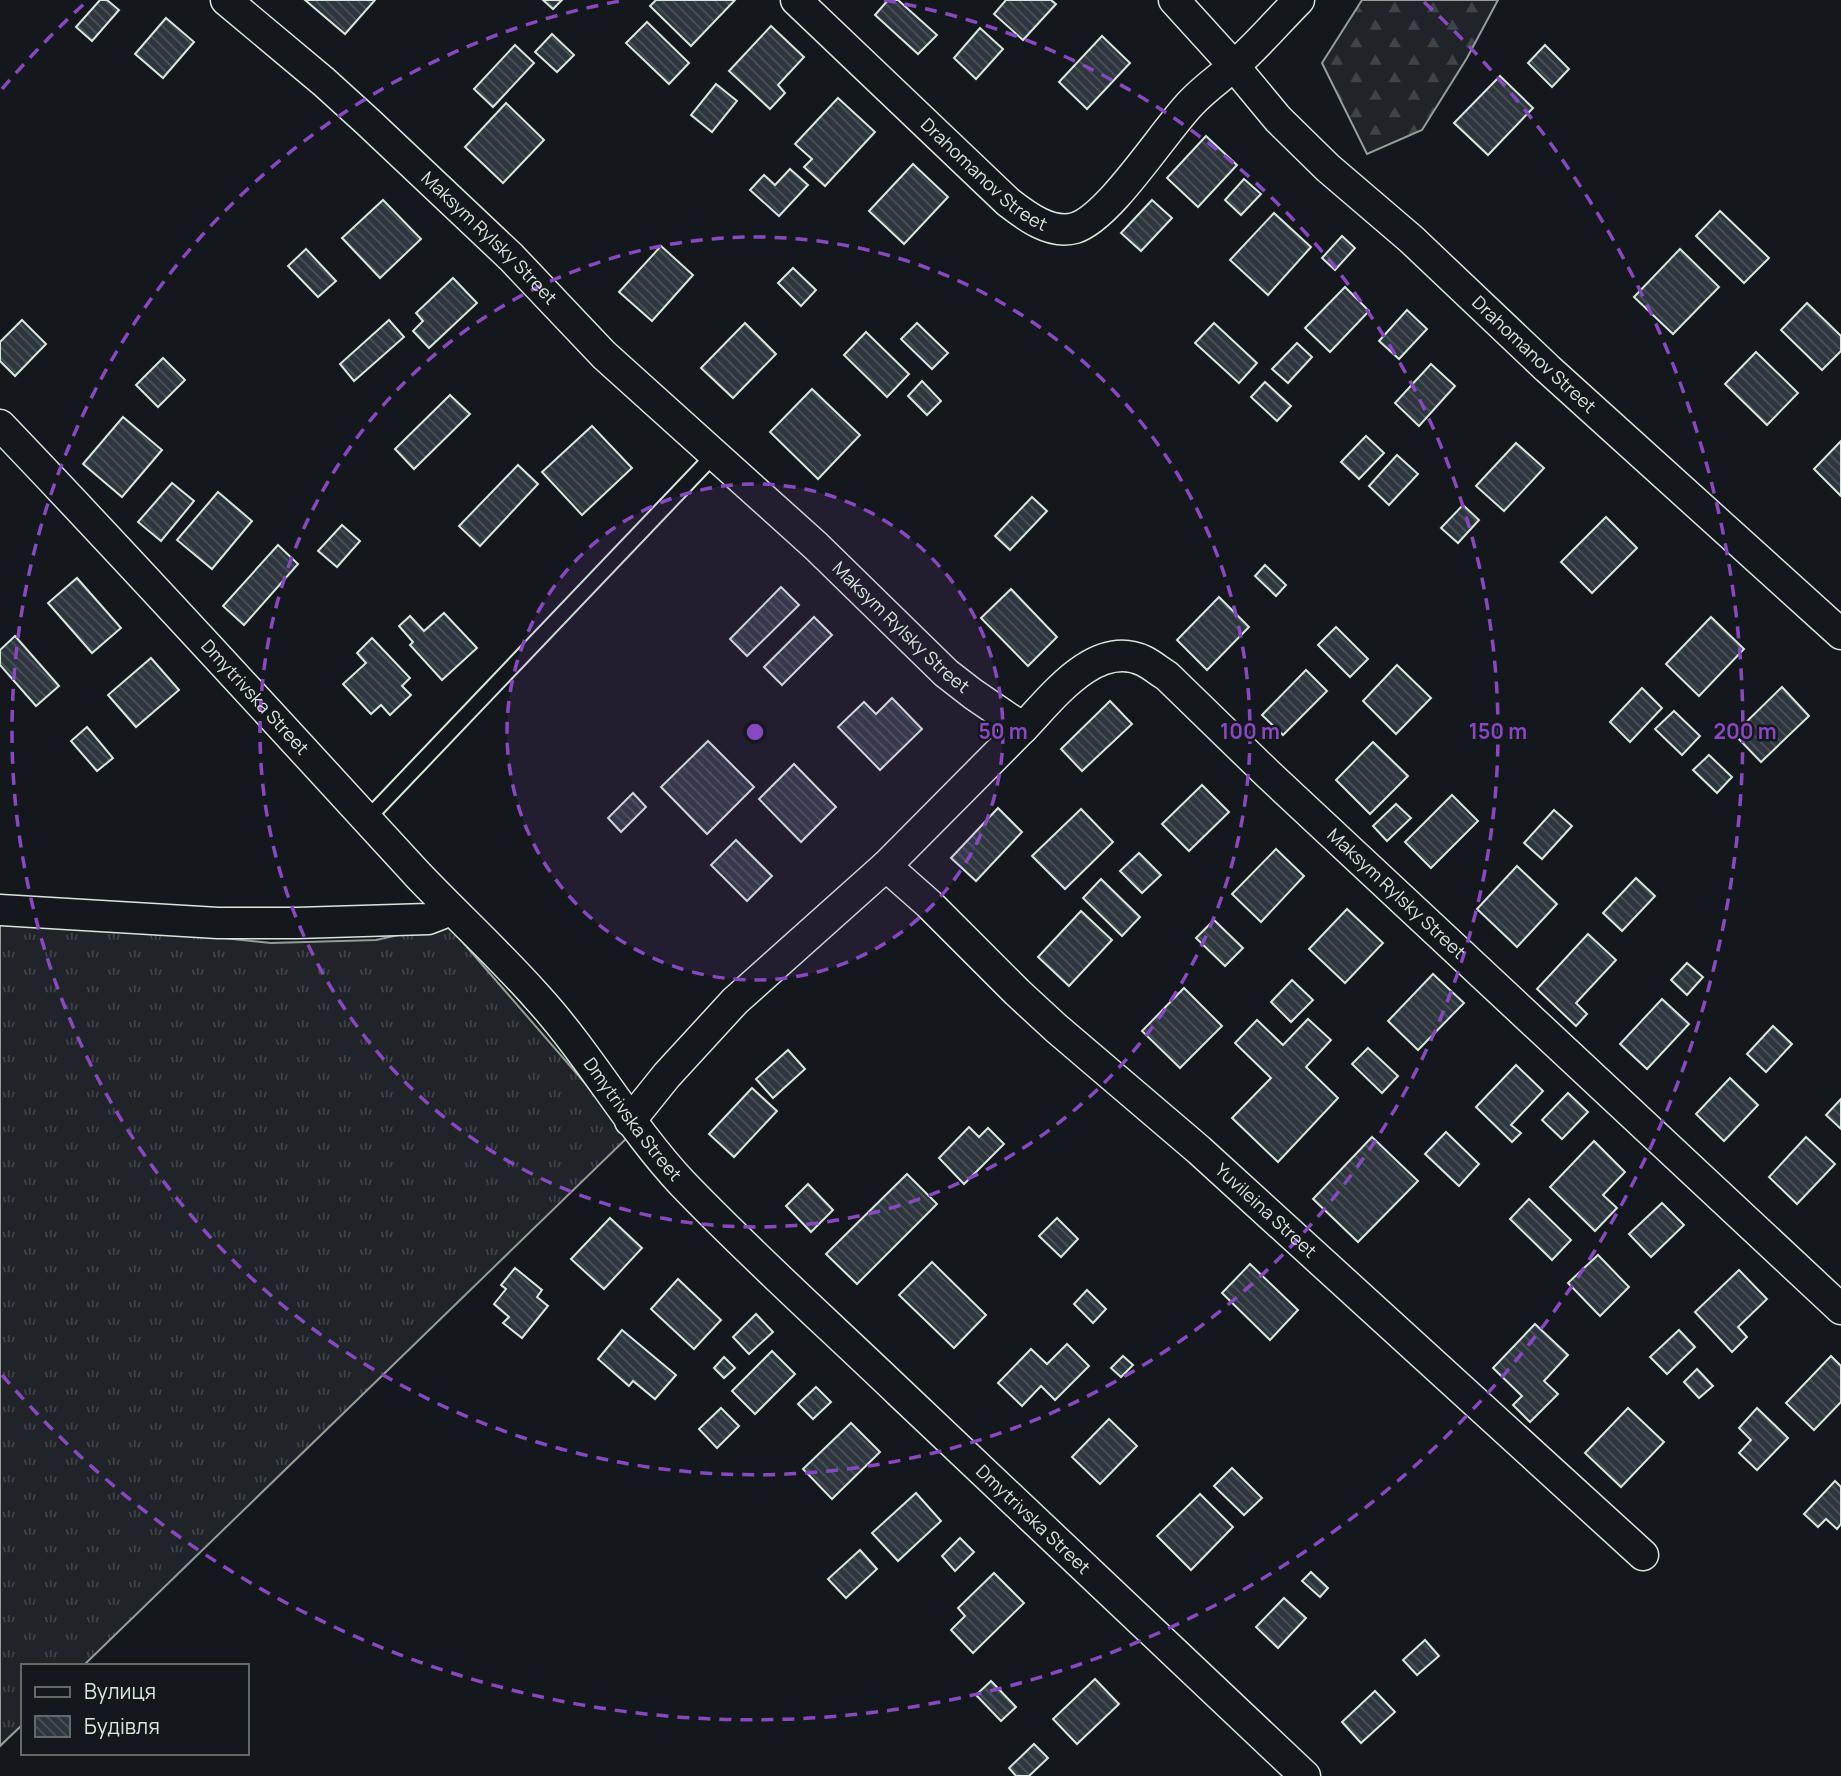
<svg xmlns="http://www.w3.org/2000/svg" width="1841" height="1776" viewBox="0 0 1841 1776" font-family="Manrope,sans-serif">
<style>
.grass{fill:url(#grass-tufts);stroke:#939e99;stroke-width:2}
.forest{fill:url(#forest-firs);stroke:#939e99;stroke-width:2}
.building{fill:url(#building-back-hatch);stroke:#d8e6dc;stroke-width:2}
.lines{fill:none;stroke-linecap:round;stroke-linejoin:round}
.service-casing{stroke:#d8e6dc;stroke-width:18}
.minor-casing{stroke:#d8e6dc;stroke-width:33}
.service{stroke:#14181c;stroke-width:14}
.minor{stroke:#14181c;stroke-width:30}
.ring{fill:none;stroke:#8948c3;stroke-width:3.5;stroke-dasharray:12 9}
.labels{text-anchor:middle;stroke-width:5;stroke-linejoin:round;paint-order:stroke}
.street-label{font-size:18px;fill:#d8e6dc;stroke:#14181c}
.centre{fill:#8948c3;stroke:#14181c;stroke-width:3.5}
.ring-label{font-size:21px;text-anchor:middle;font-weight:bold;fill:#8948c3;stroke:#14181c;stroke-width:5;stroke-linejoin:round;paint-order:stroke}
</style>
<defs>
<pattern id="grass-tufts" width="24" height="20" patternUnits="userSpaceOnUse" patternTransform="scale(1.75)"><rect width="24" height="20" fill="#202428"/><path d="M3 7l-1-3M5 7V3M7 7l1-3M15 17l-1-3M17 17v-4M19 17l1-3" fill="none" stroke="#404447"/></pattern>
<pattern id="forest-firs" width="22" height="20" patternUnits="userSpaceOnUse" patternTransform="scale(1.75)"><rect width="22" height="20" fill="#202428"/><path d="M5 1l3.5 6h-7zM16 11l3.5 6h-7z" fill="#404447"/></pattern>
<pattern id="building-back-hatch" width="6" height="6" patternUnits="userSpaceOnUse" patternTransform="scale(1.75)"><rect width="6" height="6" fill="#2c363c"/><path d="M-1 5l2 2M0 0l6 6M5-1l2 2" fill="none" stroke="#4a5358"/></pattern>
</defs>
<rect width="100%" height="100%" fill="#14181c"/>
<path class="grass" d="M 0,924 L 168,932 L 271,943 L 376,940 L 447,924 L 630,1135 L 83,1666 L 23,1666 L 23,1724 L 0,1746 Z"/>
<path class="forest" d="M 1362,0 L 1498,0 L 1467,58 L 1422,130 L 1367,154 L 1322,63 Z"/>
<g class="building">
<path d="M 100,0 L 107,0 L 119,10 L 92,41 L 76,27 Z"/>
<path d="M 305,0 L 375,0 L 345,34 Z"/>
<path d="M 543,0 L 562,0 L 553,9 Z"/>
<path d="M 656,0 L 735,0 L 691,46 L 650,6 Z"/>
<path d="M 888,0 L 898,0 L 937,35 L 918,54 L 875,15 Z"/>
<path d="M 1006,0 L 1051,0 L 1056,4 L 1023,40 L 994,14 Z"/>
<path d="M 166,18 L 194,42 L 163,78 L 135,54 Z"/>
<path d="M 647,22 L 689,63 L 669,84 L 626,43 Z"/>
<path d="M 771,26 L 804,57 L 778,85 L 785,93 L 770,109 L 729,71 Z"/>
<path d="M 980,28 L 1003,49 L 976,79 L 954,58 Z"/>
<path d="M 552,34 L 574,55 L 557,72 L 535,52 Z"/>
<path d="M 1102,36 L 1130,63 L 1087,109 L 1059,82 Z"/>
<path d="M 515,45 L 534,63 L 493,107 L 474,89 Z"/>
<path d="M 1545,45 L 1569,69 L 1552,87 L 1528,63 Z"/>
<path d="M 1500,76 L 1533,108 L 1488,155 L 1454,123 Z"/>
<path d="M 716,84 L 737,101 L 712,132 L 691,115 Z"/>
<path d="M 838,98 L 875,132 L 825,186 L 804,167 L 812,159 L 795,144 Z"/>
<path d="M 506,103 L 544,140 L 503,183 L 465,147 Z"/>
<path d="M 1206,136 L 1237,165 L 1198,207 L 1167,178 Z"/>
<path d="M 913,164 L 948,197 L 904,244 L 869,211 Z"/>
<path d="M 790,169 L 808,185 L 779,216 L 750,190 L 764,175 L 775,185 Z"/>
<path d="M 1244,179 L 1261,194 L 1241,215 L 1225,200 Z"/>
<path d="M 383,200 L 421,239 L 380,278 L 342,238 Z"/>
<path d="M 1152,200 L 1172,218 L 1141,251 L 1121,233 Z"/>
<path d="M 1720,211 L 1769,258 L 1744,283 L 1696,236 Z"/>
<path d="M 1274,213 L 1311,247 L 1268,295 L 1230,260 Z"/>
<path d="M 1342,236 L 1355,248 L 1335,270 L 1322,258 Z"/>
<path d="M 661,246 L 693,275 L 652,321 L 619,292 Z"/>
<path d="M 306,249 L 336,281 L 318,297 L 288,266 Z"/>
<path d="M 1680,249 L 1719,287 L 1673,334 L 1634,297 Z"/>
<path d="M 793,268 L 816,290 L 801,306 L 778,283 Z"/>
<path d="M 453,278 L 477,303 L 429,348 L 413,331 L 423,321 L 416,313 Z"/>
<path d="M 1345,287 L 1369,311 L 1330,352 L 1305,328 Z"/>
<path d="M 1807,303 L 1841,336 L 1841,351 L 1822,370 L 1781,330 Z"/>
<path d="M 1407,310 L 1427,329 L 1399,359 L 1379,341 Z"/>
<path d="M 22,320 L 46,344 L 15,376 L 0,361 L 0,342 Z"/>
<path d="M 389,320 L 404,337 L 354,381 L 340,364 Z"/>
<path d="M 745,323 L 776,354 L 733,398 L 701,368 Z"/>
<path d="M 917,323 L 948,353 L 932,369 L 901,339 Z"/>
<path d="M 1214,323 L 1257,363 L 1239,383 L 1195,343 Z"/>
<path d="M 866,332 L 909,374 L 887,397 L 844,355 Z"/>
<path d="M 1297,343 L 1312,357 L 1288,383 L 1272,369 Z"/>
<path d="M 1756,352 L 1798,393 L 1767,425 L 1725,384 Z"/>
<path d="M 163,358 L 185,380 L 158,407 L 136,385 Z"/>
<path d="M 1431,364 L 1455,386 L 1419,426 L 1395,403 Z"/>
<path d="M 922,381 L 941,401 L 927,415 L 908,396 Z"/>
<path d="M 1265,382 L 1291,406 L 1277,421 L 1251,397 Z"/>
<path d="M 812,389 L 860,435 L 818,479 L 770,432 Z"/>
<path d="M 450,395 L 470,414 L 414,469 L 395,449 Z"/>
<path d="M 123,417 L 162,450 L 122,497 L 83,464 Z"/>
<path d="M 592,426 L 632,468 L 582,515 L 542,472 Z"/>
<path d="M 1366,436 L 1384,453 L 1359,479 L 1341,462 Z"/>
<path d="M 1841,441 L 1841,496 L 1814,469 Z"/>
<path d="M 1516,443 L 1544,468 L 1504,511 L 1476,486 Z"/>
<path d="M 1397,455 L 1418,474 L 1389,505 L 1369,486 Z"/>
<path d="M 518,465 L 538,484 L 480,546 L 459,526 Z"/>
<path d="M 172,483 L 194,501 L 161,541 L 138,522 Z"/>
<path d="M 218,492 L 252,521 L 212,569 L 177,540 Z"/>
<path d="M 1032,497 L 1047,511 L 1010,550 L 995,536 Z"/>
<path d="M 1463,505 L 1479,520 L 1458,543 L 1441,528 Z"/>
<path d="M 1606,517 L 1637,548 L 1592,593 L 1561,562 Z"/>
<path d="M 342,525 L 360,541 L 337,567 L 318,551 Z"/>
<path d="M 278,545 L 298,564 L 244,625 L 223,606 Z"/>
<path d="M 1265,565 L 1286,585 L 1276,596 L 1255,576 Z"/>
<path d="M 77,578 L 121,628 L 92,653 L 48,603 Z"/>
<path d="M 781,587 L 799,605 L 747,656 L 730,639 Z"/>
<path d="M 1011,589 L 1057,637 L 1028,666 L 981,618 Z"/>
<path d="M 1219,597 L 1249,627 L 1207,670 L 1177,640 Z"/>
<path d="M 444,613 L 477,648 L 442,680 L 410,645 L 413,642 L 399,626 L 410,616 L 424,631 Z"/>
<path d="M 814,617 L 832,635 L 782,685 L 764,667 Z"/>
<path d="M 1711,617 L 1744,649 L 1699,696 L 1666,664 Z"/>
<path d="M 1336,627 L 1368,659 L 1350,677 L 1318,645 Z"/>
<path d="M 15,636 L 59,686 L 36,706 L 0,665 L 0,650 Z"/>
<path d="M 372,638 L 410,678 L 402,686 L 411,695 L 390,715 L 381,705 L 371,714 L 343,684 L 366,663 L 357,653 Z"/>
<path d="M 151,658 L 179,690 L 136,727 L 108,695 Z"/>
<path d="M 1397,665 L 1431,698 L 1396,734 L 1363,701 Z"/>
<path d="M 1306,670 L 1327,691 L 1283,735 L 1262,715 Z"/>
<path d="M 1782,687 L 1809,716 L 1761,762 L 1734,734 Z"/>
<path d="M 1642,688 L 1662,708 L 1630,742 L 1610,722 Z"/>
<path d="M 892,698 L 922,729 L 880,770 L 838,727 L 864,702 L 876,714 Z"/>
<path d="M 1110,701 L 1132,724 L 1082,771 L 1061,749 Z"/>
<path d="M 1674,711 L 1700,736 L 1682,755 L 1655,729 Z"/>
<path d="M 87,727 L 113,758 L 97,771 L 71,741 Z"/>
<path d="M 708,741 L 754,787 L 707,834 L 661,787 Z"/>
<path d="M 1373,742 L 1408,776 L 1370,814 L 1336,780 Z"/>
<path d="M 1709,755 L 1732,777 L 1717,793 L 1693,770 Z"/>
<path d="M 794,764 L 836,807 L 801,842 L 759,799 Z"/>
<path d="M 1202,785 L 1229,812 L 1189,851 L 1162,824 Z"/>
<path d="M 633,793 L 646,807 L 621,832 L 608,818 Z"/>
<path d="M 1452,795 L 1478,821 L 1431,868 L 1405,842 Z"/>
<path d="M 1396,804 L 1411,818 L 1387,841 L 1373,826 Z"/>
<path d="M 998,808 L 1022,832 L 976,881 L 951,858 Z"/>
<path d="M 1081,809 L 1113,842 L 1065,889 L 1032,856 Z"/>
<path d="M 1554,810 L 1572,826 L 1542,859 L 1524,843 Z"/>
<path d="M 736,840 L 772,876 L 747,901 L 711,865 Z"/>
<path d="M 1276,849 L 1304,876 L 1261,922 L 1232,894 Z"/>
<path d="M 1139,853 L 1161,875 L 1142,893 L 1120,871 Z"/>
<path d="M 1517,866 L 1557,904 L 1517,947 L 1477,909 Z"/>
<path d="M 1636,878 L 1655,896 L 1622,931 L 1603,913 Z"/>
<path d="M 1101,879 L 1140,917 L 1122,936 L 1083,898 Z"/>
<path d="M 1347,909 L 1383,943 L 1345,983 L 1309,949 Z"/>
<path d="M 1081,911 L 1112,940 L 1069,986 L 1038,957 Z"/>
<path d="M 1214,920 L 1243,948 L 1225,966 L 1196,938 Z"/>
<path d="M 1588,934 L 1616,960 L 1576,1003 L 1587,1014 L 1576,1026 L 1537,989 Z"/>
<path d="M 1687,963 L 1703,977 L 1687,995 L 1671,980 Z"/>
<path d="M 1433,974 L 1464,1003 L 1418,1050 L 1388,1021 Z"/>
<path d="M 1292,980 L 1313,1000 L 1291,1022 L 1271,1002 Z"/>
<path d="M 1184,988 L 1222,1026 L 1180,1068 L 1142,1031 Z"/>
<path d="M 1662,999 L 1689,1024 L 1647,1069 L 1620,1044 Z"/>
<path d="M 1308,1019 L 1331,1040 L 1306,1067 L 1338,1098 L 1278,1162 L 1232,1118 L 1271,1078 L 1235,1043 L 1257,1020 L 1283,1045 Z"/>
<path d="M 1773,1026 L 1792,1044 L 1766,1072 L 1747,1054 Z"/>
<path d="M 1368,1048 L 1398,1076 L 1382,1093 L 1352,1064 Z"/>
<path d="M 788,1050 L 805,1069 L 773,1098 L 756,1079 Z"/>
<path d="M 1516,1065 L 1543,1091 L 1511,1125 L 1521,1133 L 1512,1142 L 1476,1107 Z"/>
<path d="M 1730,1078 L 1758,1105 L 1724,1141 L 1696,1114 Z"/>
<path d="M 752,1088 L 777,1111 L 734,1157 L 709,1134 Z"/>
<path d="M 1568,1093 L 1588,1112 L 1562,1139 L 1542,1120 Z"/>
<path d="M 1841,1099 L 1841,1129 L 1826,1115 Z"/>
<path d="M 969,1127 L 979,1137 L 988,1128 L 1004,1144 L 964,1184 L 939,1158 Z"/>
<path d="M 1446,1132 L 1479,1164 L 1459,1186 L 1425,1154 Z"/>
<path d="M 1372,1137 L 1418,1181 L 1358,1242 L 1313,1199 Z"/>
<path d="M 1806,1137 L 1835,1164 L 1797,1204 L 1769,1177 Z"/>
<path d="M 1594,1141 L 1625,1172 L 1603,1195 L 1617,1208 L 1595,1231 L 1550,1187 Z"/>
<path d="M 907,1174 L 937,1204 L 857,1284 L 826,1254 Z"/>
<path d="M 808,1184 L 833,1210 L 811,1232 L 786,1206 Z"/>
<path d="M 1529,1199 L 1571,1240 L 1552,1260 L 1510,1219 Z"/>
<path d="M 1662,1203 L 1684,1225 L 1651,1257 L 1629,1234 Z"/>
<path d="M 610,1218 L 642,1248 L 604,1289 L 571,1259 Z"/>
<path d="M 1057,1218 L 1078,1239 L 1061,1257 L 1039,1236 Z"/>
<path d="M 1598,1255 L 1629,1287 L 1600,1316 L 1568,1283 Z"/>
<path d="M 932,1262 L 986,1315 L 954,1348 L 899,1295 Z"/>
<path d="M 1250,1264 L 1298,1310 L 1270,1340 L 1222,1293 Z"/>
<path d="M 515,1268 L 542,1290 L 537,1297 L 548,1306 L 522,1338 L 503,1323 L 509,1317 L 494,1304 L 506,1289 L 501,1285 Z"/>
<path d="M 1739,1270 L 1767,1299 L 1738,1327 L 1747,1337 L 1732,1352 L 1695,1312 Z"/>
<path d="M 678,1279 L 721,1320 L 694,1349 L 651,1309 Z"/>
<path d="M 1087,1290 L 1106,1309 L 1093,1323 L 1074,1304 Z"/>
<path d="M 756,1314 L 773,1332 L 749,1354 L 733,1337 Z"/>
<path d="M 1535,1324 L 1568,1355 L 1544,1381 L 1558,1394 L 1530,1422 L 1513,1405 L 1522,1396 L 1493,1368 Z"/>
<path d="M 622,1330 L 676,1375 L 655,1399 L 633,1381 L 629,1386 L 598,1359 Z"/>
<path d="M 1679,1330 L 1695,1347 L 1667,1374 L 1650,1357 Z"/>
<path d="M 1067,1344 L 1089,1366 L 1055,1400 L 1041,1386 L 1022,1406 L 998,1383 L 1031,1349 L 1047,1364 Z"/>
<path d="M 772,1351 L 795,1374 L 755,1414 L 732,1391 Z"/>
<path d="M 1123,1356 L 1133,1365 L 1121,1377 L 1111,1368 Z"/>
<path d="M 1831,1356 L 1841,1366 L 1841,1402 L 1814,1430 L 1786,1403 Z"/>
<path d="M 724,1357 L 735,1368 L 724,1378 L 714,1368 Z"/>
<path d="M 1697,1369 L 1713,1386 L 1699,1398 L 1684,1382 Z"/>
<path d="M 816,1387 L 831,1402 L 813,1419 L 798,1404 Z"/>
<path d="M 721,1408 L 739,1426 L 717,1448 L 699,1429 Z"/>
<path d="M 1628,1408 L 1664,1442 L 1621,1487 L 1585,1453 Z"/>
<path d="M 1757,1408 L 1788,1438 L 1757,1470 L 1739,1453 L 1751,1440 L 1739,1428 Z"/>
<path d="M 1109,1419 L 1137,1446 L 1100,1484 L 1072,1457 Z"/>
<path d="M 851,1423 L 880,1452 L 832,1499 L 803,1469 Z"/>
<path d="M 1232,1468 L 1262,1498 L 1244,1515 L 1214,1486 Z"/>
<path d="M 1835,1481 L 1841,1487 L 1841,1524 L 1837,1529 L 1826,1519 L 1818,1527 L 1804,1514 Z"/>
<path d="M 916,1493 L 941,1521 L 898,1561 L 872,1533 Z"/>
<path d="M 1200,1494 L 1233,1527 L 1191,1570 L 1157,1536 Z"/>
<path d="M 960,1538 L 974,1552 L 955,1571 L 942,1556 Z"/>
<path d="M 860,1550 L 877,1569 L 846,1598 L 828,1579 Z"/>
<path d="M 1311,1572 L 1328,1588 L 1320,1597 L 1302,1581 Z"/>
<path d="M 994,1573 L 1024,1603 L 973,1653 L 951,1630 L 965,1616 L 958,1608 Z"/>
<path d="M 1284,1598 L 1306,1618 L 1278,1648 L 1256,1627 Z"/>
<path d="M 1425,1640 L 1439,1656 L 1417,1675 L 1403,1660 Z"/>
<path d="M 1095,1679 L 1119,1704 L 1077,1744 L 1053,1719 Z"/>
<path d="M 991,1681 L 1016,1707 L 1001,1721 L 976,1695 Z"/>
<path d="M 1375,1691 L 1395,1712 L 1361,1743 L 1342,1722 Z"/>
<path d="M 1034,1744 L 1048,1758 L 1029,1776 L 1016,1776 L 1009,1768 Z"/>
</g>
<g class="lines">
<defs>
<path id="service" d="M 368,818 L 714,455"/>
<g id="minor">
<path id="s1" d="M 226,0 L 324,82 L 368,122 L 511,257 L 604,355 L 816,546 L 946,673 L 973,694 L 1023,728 C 1052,698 1096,638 1144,661 C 1152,665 1159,671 1167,676 L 1268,774 L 1841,1309"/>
<path id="s2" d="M 796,0 L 1008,202 C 1026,216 1051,235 1075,228 C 1110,217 1163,132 1191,103 C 1204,89 1220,78 1235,65 C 1258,45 1278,21 1299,0"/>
<path id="s3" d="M 1174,0 L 1234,66 L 1278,119 L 1328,168 L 1411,239 L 1547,368 L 1841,634"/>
<path id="s4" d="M 0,425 C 142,573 279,724 418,875 C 457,916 499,954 537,997 C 590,1055 628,1125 682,1183 C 752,1256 827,1323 900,1393 C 1034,1521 1169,1649 1305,1776"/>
<path id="s5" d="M 886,866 L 929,904 L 1017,992 L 1056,1028 L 1199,1150 L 1643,1555"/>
<path d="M 0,910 L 218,923 L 297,923 L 428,919 L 441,914 L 449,907"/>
<path d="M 630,1121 L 667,1075 L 735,1001 L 886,866 L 1023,728"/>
</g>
</defs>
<use href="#service" class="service-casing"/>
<use href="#minor" class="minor-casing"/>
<use href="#service" class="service"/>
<use href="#minor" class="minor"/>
</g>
<circle cx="755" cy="732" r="248" fill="#8948c3" fill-opacity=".12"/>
<g class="ring">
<circle cx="755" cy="732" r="248"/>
<circle cx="755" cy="732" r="495"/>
<path d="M884 0A743 743 0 1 1 626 0"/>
<path d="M2 89A990 990 0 0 1 86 2M1424 2A990 990 0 1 1 2 1375"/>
</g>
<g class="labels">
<g class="street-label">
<text dy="6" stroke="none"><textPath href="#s2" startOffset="257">Drahomanov Street</textPath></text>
<text dy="6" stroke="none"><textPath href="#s1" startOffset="355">Maksym Rylsky Street</textPath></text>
<text dy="6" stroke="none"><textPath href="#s3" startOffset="506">Drahomanov Street</textPath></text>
<text dy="6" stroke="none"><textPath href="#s1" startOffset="922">Maksym Rylsky Street</textPath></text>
<text dy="6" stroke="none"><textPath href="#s4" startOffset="373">Dmytrivska Street</textPath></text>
<text dy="6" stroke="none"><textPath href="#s1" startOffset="1573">Maksym Rylsky Street</textPath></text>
<text dy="6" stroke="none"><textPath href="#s4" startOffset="940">Dmytrivska Street</textPath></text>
<text dy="6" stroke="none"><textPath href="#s5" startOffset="513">Yuvileina Street</textPath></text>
<text dy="6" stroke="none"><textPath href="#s4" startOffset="1507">Dmytrivska Street</textPath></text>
</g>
</g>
<circle cx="755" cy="732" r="10" class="centre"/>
<g class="ring-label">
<text x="1003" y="739">50 m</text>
<text x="1250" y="739">100 m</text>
<text x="1498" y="739">150 m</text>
<text x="1745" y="739">200 m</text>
</g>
<rect x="21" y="1664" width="228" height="91" fill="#14181c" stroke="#626a69" stroke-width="2"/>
<rect x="35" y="1687" width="35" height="10" fill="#14181c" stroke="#626a69" stroke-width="2"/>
<text x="84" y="1699" font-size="21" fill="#d8e6dc">Вулиця</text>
<rect x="35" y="1716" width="35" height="21" fill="url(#building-back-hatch)" stroke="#626a69" stroke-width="2"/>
<text x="84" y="1734" font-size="21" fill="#d8e6dc">Будівля</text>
</svg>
